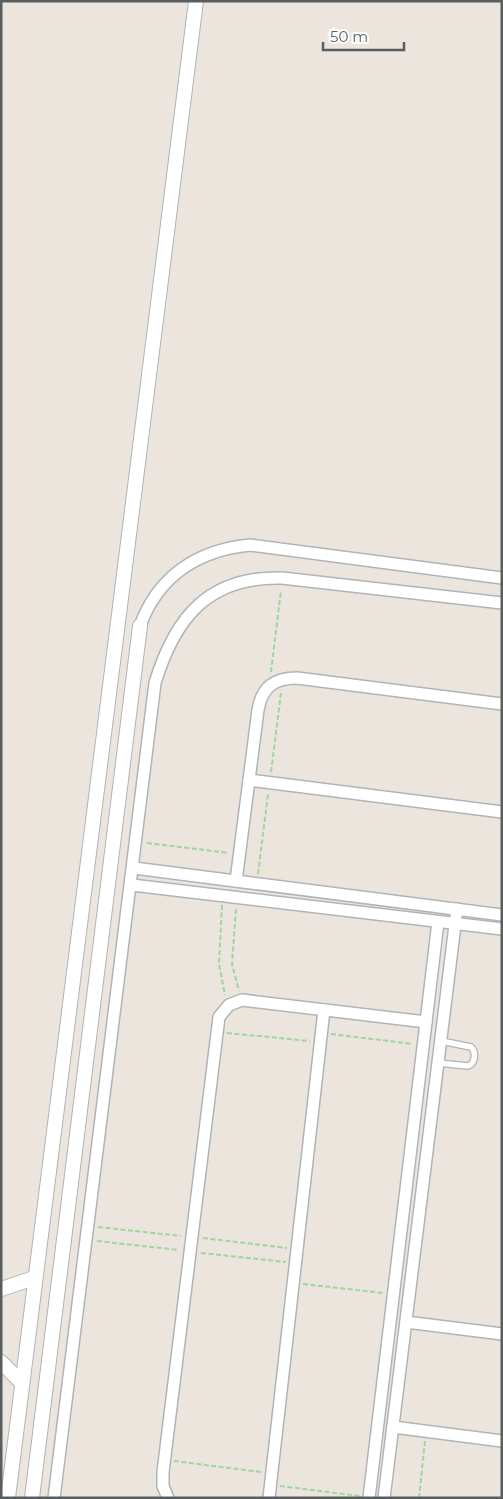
<svg xmlns="http://www.w3.org/2000/svg" width="503" height="1499" viewBox="0 0 503 1499" font-family="Montserrat,sans-serif">
<style>
.lines{fill:none;stroke-linecap:round;stroke-linejoin:round}
.service-casing{stroke:#b0b4b7;stroke-width:8}
.minor-casing{stroke:#b0b4b7;stroke-width:14}
.tertiary-casing{stroke:#b0b4b7;stroke-width:16}
.path{stroke:#9dd79c;stroke-width:2;stroke-dasharray:5 2.5;stroke-linecap:butt}
.service{stroke:#fff;stroke-width:5.5}
.minor{stroke:#fff;stroke-width:11}
.tertiary{stroke:#fff;stroke-width:14}
</style>
<rect width="100%" height="100%" fill="#ece5de"/>
<g class="lines">
<defs>
<path id="service" d="M 438,1063 L 468,1066 C 476,1063 476,1052 471,1047 L 441,1041"/>
<g id="minor">
<path d="M 140,626 C 158,576 198,550 250,545 L 502,578"/>
<path d="M 249,780 L 502,812"/>
<path d="M 134,868 L 502,915"/>
<path d="M 236,881 L 258,710 C 262,687 274,678 297,678 L 502,704"/>
<path d="M 132,885 L 502,929"/>
<path d="M 406,1322 L 502,1334"/>
<path d="M 393,1427 L 502,1441"/>
<path d="M 54,1498 L 155,683 C 175,617 209,576 282,578 L 502,603"/>
<path d="M 168,1498 L 163,1486 L 163,1472 L 219,1017 L 229,1005 L 242,1000 L 426,1022"/>
<path d="M 269,1498 L 324,1010"/>
<path d="M 369,1498 L 438,922"/>
<path d="M 384,1498 L 457,909"/>
</g>
<g id="tertiary">
<path d="M 1,1289 L 34,1278"/>
<path d="M 1,1362 L 22,1383"/>
<path d="M 8,1498 L 196,1"/>
<path d="M 32,1498 L 140,626"/>
</g>
</defs>
<use href="#service" class="service-casing"/>
<use href="#minor" class="minor-casing"/>
<use href="#tertiary" class="tertiary-casing"/>
<g class="path">
<path d="M 271,672 L 281,590"/>
<path d="M 271,772 L 281,693"/>
<path d="M 147,843 L 229,853"/>
<path d="M 258,874 L 268,794"/>
<path d="M 222,905 L 219,964 L 225,995"/>
<path d="M 236,909 L 232,964 L 239,991"/>
<path d="M 227,1033 L 310,1041"/>
<path d="M 331,1034 L 413,1044"/>
<path d="M 98,1227 L 181,1236"/>
<path d="M 203,1238 L 287,1248"/>
<path d="M 97,1241 L 179,1250"/>
<path d="M 201,1253 L 286,1262"/>
<path d="M 303,1284 L 383,1293"/>
<path d="M 174,1461 L 261,1472"/>
<path d="M 280,1486 L 360,1496"/>
<path d="M 419,1498 L 425,1441"/>
</g>
<use href="#service" class="service"/>
<use href="#minor" class="minor"/>
<use href="#tertiary" class="tertiary"/>
</g>
<rect width="503" height="1499" fill="none" stroke="#585e60" stroke-width="5"/>
<path d="M323 42v8h81v-8" fill="none" stroke="#585e60" stroke-width="2.5"/>
<text x="330" y="42" font-size="15" fill="#585e60" stroke="#ffffff" stroke-width="4" paint-order="stroke">50 m</text>
</svg>
